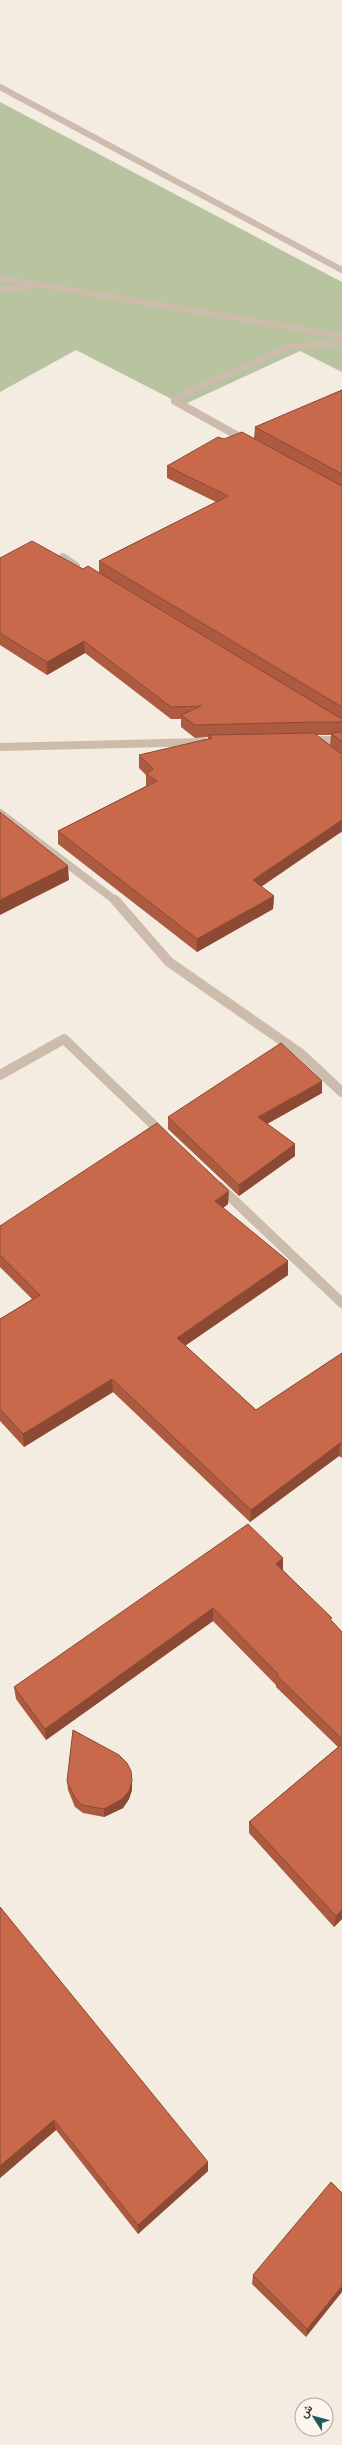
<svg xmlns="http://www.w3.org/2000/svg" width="342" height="2445" viewBox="0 0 342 2445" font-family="Karla,Vazirmatn,sans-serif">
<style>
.green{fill:#b8c4a0}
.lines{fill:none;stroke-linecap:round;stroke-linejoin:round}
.minor-far2{stroke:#cdbbac;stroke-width:6}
.minor-far1{stroke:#cdbbac;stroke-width:8}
.minor{stroke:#cdbbac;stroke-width:10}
.wall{fill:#ac5a40;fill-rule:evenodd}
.shaded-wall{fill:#8c4a34}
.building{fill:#c8694b;stroke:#8c4a34}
</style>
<rect width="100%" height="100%" fill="#f4ebe1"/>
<path class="green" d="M 0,102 L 342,282 L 342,372 L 300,351 L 183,405 L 76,350 L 0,392 Z"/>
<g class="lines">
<g class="minor-far2">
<path d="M 0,87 L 342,270"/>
<path d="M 0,278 L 342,336"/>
<path d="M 0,290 L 32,286"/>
<path d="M 190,391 L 289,347 L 342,343"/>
</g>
<g class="minor-far1">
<path d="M 191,390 L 175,401 L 247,441"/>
<path d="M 63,557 L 76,566"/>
<path d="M 310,740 L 342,740"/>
<path d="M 0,747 L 204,742"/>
<path d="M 0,813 L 116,901"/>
</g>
<g class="minor">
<path d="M 115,900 L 169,962 L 300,1053 L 342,1092"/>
<path d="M 0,1075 L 64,1039 L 163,1134"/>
<path d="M 220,1187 L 342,1303"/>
</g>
</g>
<g class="wall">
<path d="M 342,390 L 342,833 L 341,832 L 261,886 L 274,896 L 273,909 L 197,952 L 58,844 L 58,831 L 146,786 L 146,775 L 139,768 L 139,755 L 208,739 L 208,737 L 195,738 L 181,727 L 181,719 L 171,719 L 85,653 L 47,675 L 0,645 L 0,558 L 83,569 L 99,573 L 99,561 L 216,502 L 167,478 L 167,466 L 224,439 L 254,438 L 255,427 ZM 316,735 L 331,735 L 330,745 Z"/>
<path d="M 322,1093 L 267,1124 L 295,1144 L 295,1156 L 239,1196 L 168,1129 L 168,1117 Z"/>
<path d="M 228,1204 L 223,1208 L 288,1275 L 185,1346 L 256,1410 L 342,1353 L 342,1458 L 339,1456 L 250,1522 L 113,1392 L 24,1447 L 0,1421 L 0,1319 L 32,1299 L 0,1267 L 0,1226 Z"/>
<path d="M 283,1558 L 283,1570 L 342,1632 L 342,1919 L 334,1927 L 249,1833 L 249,1822 L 338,1747 L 276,1687 L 276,1685 L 213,1621 L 46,1740 L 16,1699 L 14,1687 Z"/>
<path d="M 67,1781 L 132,1790 L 129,1799 L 123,1808 L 104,1817 L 83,1813 L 75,1807 L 68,1790 Z"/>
<path d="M 0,1907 L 208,2171 L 138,2234 L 56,2130 L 0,2178 Z"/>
<path d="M 342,2193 L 306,2337 L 252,2284 L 253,2275 Z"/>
</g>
<g class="shaded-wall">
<path d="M 84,641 L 85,653 L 47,675 L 47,662 Z"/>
<path d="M 342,820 L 341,832 L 252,893 L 253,880 Z"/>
<path d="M 68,866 L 69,880 L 0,915 L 0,900 Z"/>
<path d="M 274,896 L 273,909 L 197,952 L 197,939 Z"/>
<path d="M 322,1081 L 322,1093 L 258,1129 L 258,1117 Z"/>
<path d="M 295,1144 L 295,1156 L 239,1196 L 239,1185 Z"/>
<path d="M 229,1191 L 228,1204 L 215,1214 L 215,1201 Z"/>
<path d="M 288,1261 L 288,1275 L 177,1351 L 177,1338 Z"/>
<path d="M 112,1379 L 113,1392 L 24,1447 L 23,1434 Z"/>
<path d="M 340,1443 L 339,1456 L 250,1522 L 251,1510 Z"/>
<path d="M 283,1558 L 283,1571 L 276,1564 Z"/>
<path d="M 213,1608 L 213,1621 L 46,1740 L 45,1729 Z"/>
<path d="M 132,1781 L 132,1790 L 129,1799 L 123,1808 L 104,1817 L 104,1809 Z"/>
<path d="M 342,1910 L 342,1919 L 334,1927 L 336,1916 Z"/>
<path d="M 54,2120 L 56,2130 L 0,2178 L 0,2166 Z"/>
<path d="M 208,2162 L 208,2171 L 138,2234 L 138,2225 Z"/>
<path d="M 342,2286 L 342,2292 L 306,2337 L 307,2329 Z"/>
</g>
<g class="building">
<path d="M 342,390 L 342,474 L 255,427 Z"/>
<path d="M 242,432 L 340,485 L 342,485 L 342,707 L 99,561 L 228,496 L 167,466 L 218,437 L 224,439 Z"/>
<path d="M 32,541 L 83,569 L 88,566 L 340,718 L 342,718 L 342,722 L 315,722 L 195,725 L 181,715 L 201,706 L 171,707 L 84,641 L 47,662 L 0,633 L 0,558 Z"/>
<path d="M 342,732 L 342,742 L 331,733 Z"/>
<path d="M 314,733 L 340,753 L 342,753 L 342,820 L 253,880 L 274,896 L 197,939 L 58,831 L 157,781 L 146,774 L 153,769 L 139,755 L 212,738 L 208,735 Z"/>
<path d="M 0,812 L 68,866 L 0,900 Z"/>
<path d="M 281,1043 L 322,1081 L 258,1117 L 295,1144 L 239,1185 L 168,1117 Z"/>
<path d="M 157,1123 L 229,1191 L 215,1201 L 288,1261 L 177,1338 L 256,1410 L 342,1353 L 342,1444 L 340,1443 L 251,1510 L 112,1379 L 23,1434 L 0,1409 L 0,1319 L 40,1295 L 0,1255 L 0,1226 Z"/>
<path d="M 248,1524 L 283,1558 L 276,1564 L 332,1618 L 330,1619 L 342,1632 L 342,1739 L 277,1676 L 278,1674 L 213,1608 L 45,1729 L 14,1687 Z"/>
<path d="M 73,1730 L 119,1755 L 127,1763 L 131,1771 L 132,1781 L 129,1791 L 122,1799 L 104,1809 L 82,1805 L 75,1798 L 67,1781 Z"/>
<path d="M 342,1744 L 342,1910 L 336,1916 L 249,1822 Z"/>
<path d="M 0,1907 L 208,2162 L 138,2225 L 54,2120 L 0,2166 Z"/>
<path d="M 331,2182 L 342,2193 L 342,2286 L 307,2329 L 253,2275 Z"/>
</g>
<g transform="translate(314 2417) rotate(306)"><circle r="19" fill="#fbf5ee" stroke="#aea6a0"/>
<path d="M0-3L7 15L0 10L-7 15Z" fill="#1f5a5e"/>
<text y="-6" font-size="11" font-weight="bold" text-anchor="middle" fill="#3b302b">ش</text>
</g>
</svg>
